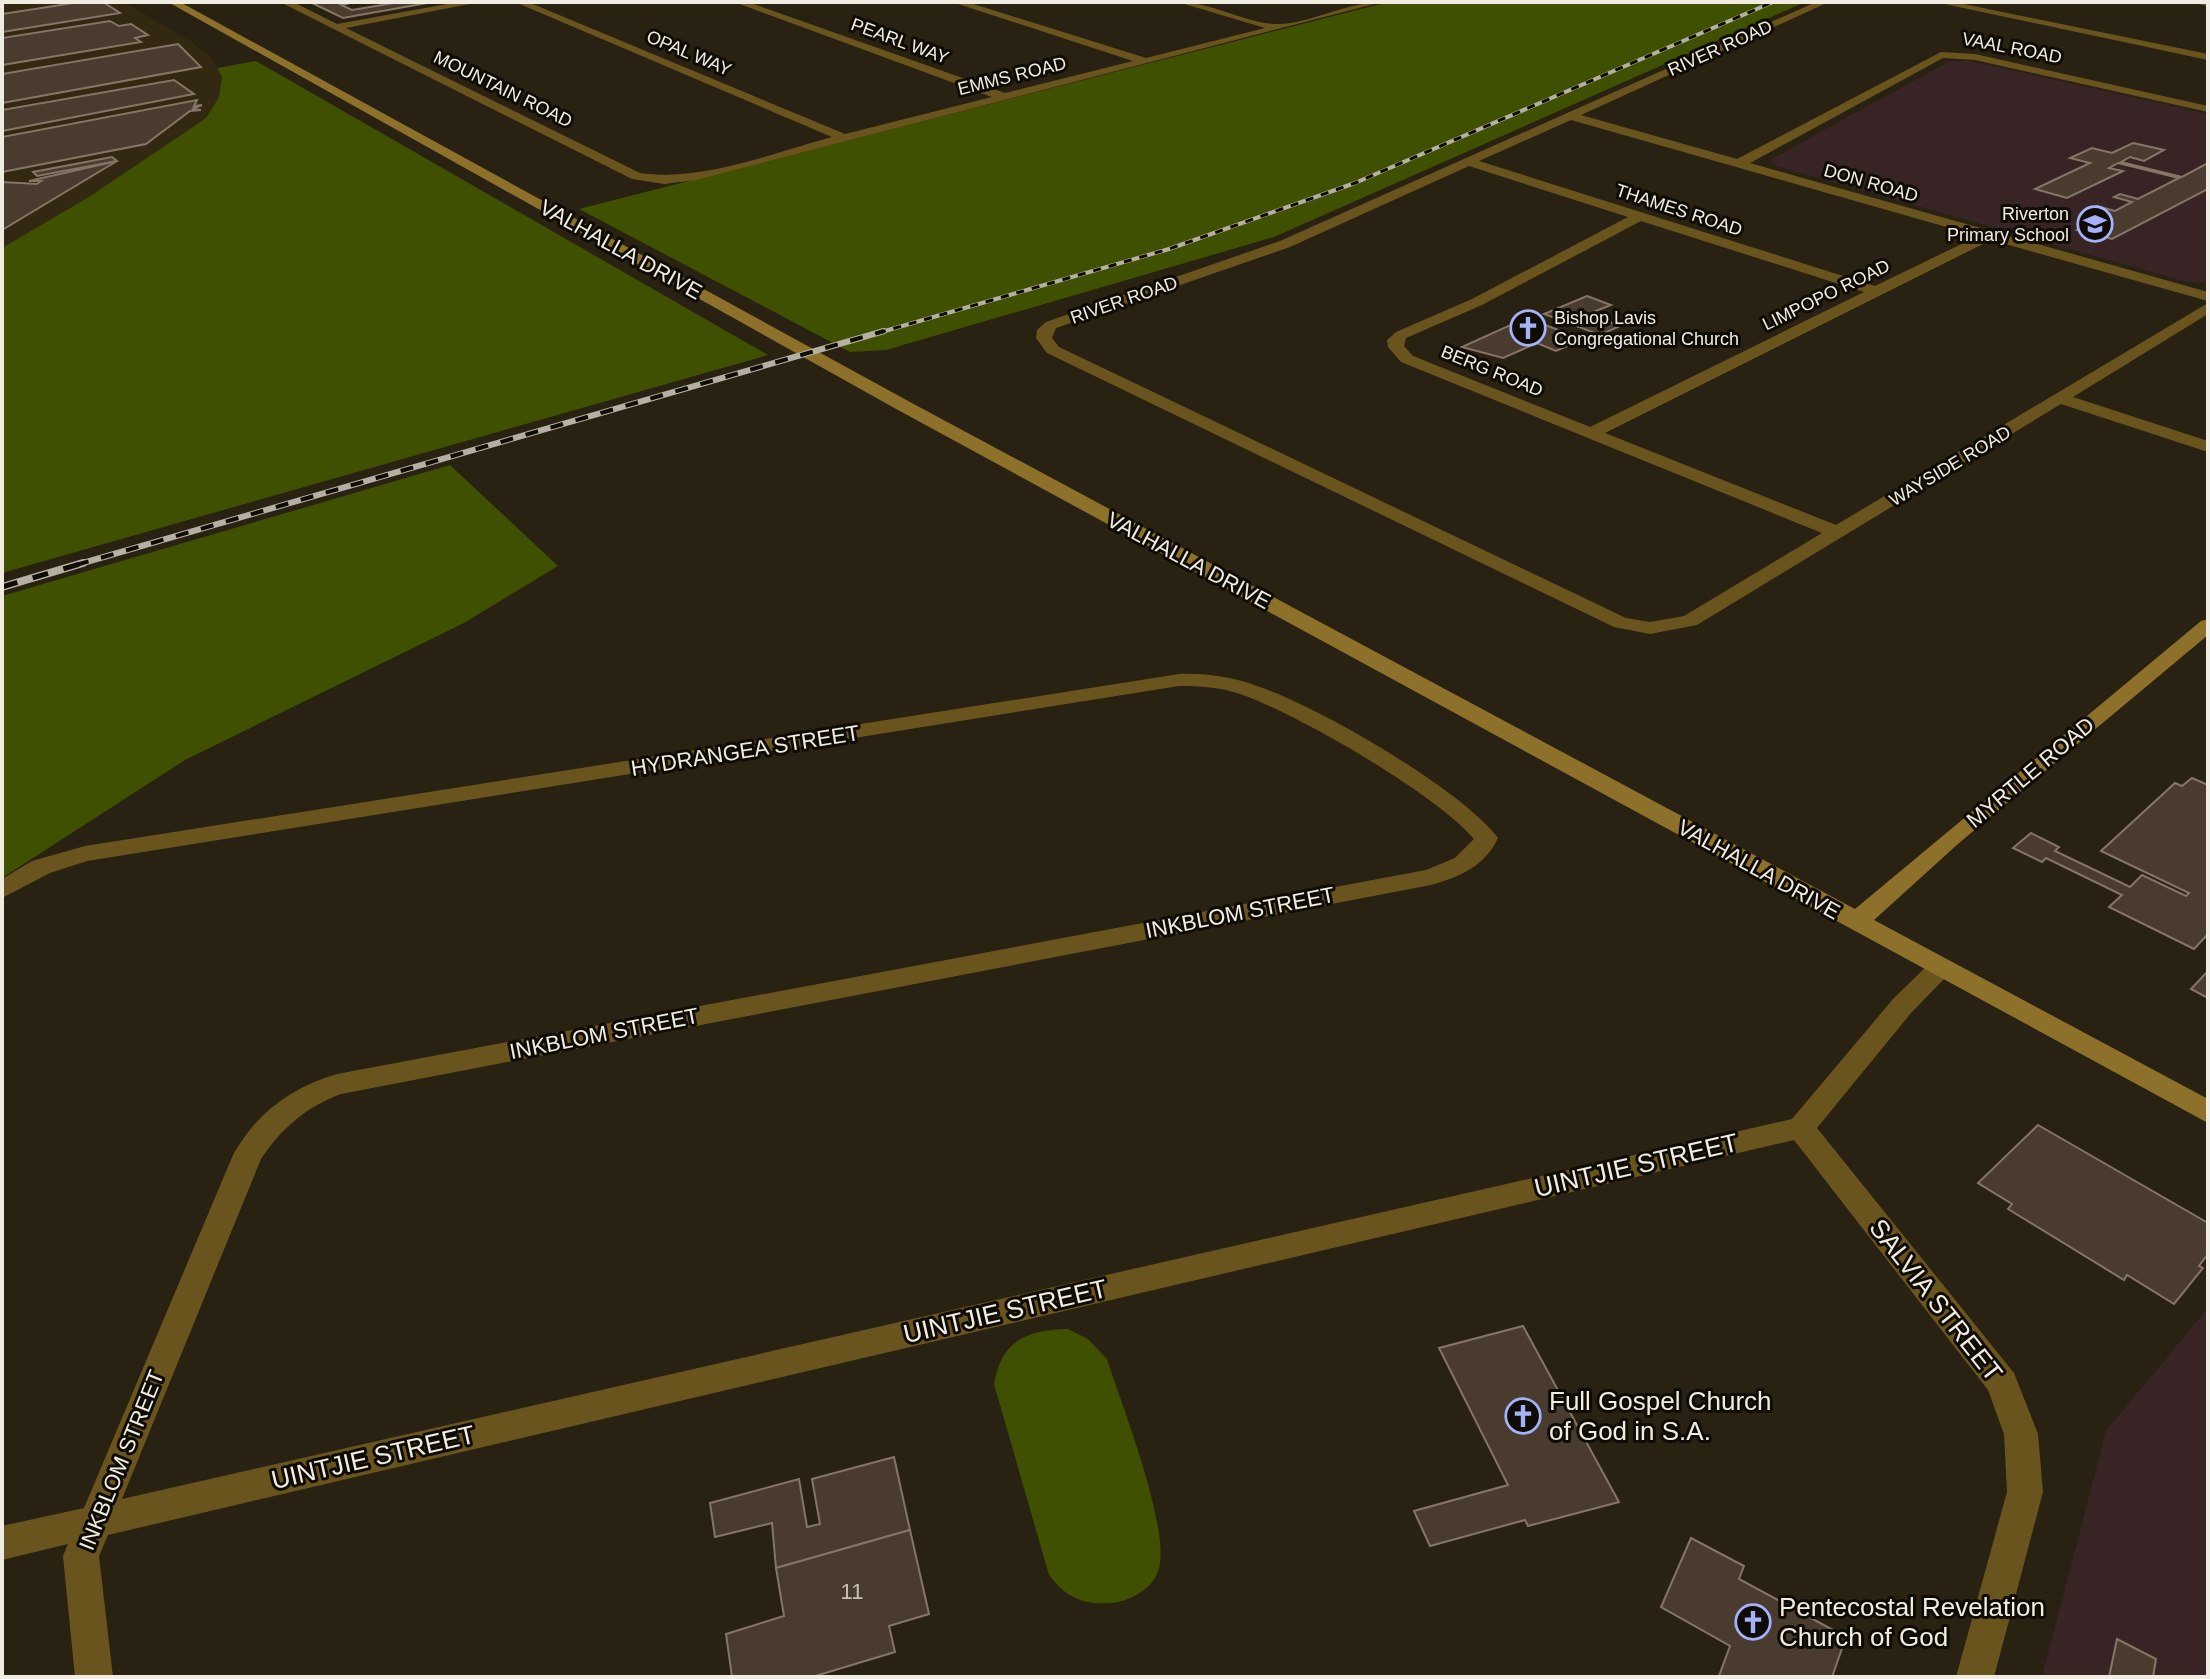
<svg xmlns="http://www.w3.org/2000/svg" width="2210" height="1679" viewBox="0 0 2210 1679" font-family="Arial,sans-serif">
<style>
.built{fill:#332811}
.education{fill:#382425}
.green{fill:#3f5000}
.building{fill:#493c2e;stroke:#857566;stroke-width:2}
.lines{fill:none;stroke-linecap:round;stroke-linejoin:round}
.street{fill:#6a541d;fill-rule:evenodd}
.secondary{fill:#8d712b;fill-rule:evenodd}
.rail-far2-casing{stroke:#b6b0a4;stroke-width:4}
.rail-far1-casing{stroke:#b6b0a4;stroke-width:6}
.rail-casing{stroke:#b6b0a4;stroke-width:8}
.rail-far2{stroke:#0f0c06;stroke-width:3;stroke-dasharray:8;stroke-linecap:butt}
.rail-far1{stroke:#0f0c06;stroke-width:4;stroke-dasharray:13;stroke-linecap:butt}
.rail{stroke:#0f0c06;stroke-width:5;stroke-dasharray:16;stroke-linecap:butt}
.labels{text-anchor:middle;stroke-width:6;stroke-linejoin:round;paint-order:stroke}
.far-street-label{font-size:18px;fill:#f1ece1;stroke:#0f0c06}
.far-poi-label{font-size:18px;fill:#f1ece1;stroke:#0f0c06;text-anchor:end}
.street-label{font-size:22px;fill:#f1ece1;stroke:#0f0c06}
.near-number-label{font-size:22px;fill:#c7c0b4}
.near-street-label{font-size:26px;fill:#f1ece1;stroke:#0f0c06}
.near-poi-label{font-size:26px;fill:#f1ece1;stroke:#0f0c06;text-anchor:start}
</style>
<rect width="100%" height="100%" fill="#292212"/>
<path class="built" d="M 2,2 L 124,2 L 192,42 L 211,58 L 222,77 L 219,97 L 206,118 L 92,195 L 2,248 Z"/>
<g class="education">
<path d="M 1950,61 L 1971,61 L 2208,114 L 2208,282 L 2187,282 L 1776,166 L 1770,160 Z"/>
<path d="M 2208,1308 L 2208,1677 L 2042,1677 L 2106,1431 Z"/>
</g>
<g class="green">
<path d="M 1388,2 L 1805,2 L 1274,237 L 886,350 L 850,352 L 579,209 Z"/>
<path d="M 256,61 L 768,355 L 2,573 L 2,248 L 92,195 L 206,118 L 219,97 L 222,77 L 217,68 Z"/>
<path d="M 450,465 L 558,566 L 464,623 L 185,760 L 2,878 L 2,596 Z"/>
<path d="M 1068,1329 L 1088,1339 L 1107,1359 C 1120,1401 1175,1537 1157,1574 C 1150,1590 1130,1601 1112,1603 C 1084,1605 1066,1598 1049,1575 L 994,1384 C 1001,1341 1026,1330 1068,1329 Z"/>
</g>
<g class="building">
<path d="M 80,2 L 103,2 L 120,13 L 2,32 L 2,14 Z"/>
<path d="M 310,2 L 344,2 L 347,4 L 341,5 L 352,10 L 400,2 L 433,2 L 343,18 Z"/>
<path d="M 110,21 L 119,26 L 131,24 L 148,35 L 135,38 L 141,42 L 2,65 L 2,38 Z"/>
<path d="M 178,44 L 201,67 L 2,103 L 2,74 Z"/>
<path d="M 174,80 L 194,94 L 2,131 L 2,110 Z"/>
<path d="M 197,100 L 194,106 L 202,105 L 192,109 L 201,110 L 190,111 L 146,144 L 2,172 L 2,137 Z"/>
<path d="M 2133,143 L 2164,150 L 2144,161 L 2130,157 L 2121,162 L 2182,177 L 2208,163 L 2208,189 L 2112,239 L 2077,230 L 2108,214 L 2090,209 L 2097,206 L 2115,211 L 2132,202 L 2114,197 L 2120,194 L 2138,199 L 2179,178 L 2118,163 L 2109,168 L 2123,171 L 2067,198 L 2035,189 L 2090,163 L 2070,158 L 2092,148 L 2112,153 Z"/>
<path d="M 112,157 L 117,161 L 37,176 L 33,172 Z"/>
<path d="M 117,161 L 2,230 L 2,182 L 37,184 L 41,181 L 29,181 Z"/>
<path d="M 1587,296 L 1611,305 L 1588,314 L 1620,326 L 1600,335 L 1544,314 Z"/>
<path d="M 1526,318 L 1583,339 L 1556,351 L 1537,343 L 1503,358 L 1462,347 Z"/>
<path d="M 2192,778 L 2208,785 L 2208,934 L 2194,949 L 2109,907 L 2122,895 L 2046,858 L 2042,862 L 2013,848 L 2031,833 L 2059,847 L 2055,851 L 2130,887 L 2142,875 L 2186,896 L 2189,893 L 2101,851 L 2175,783 L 2182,786 Z"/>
<path d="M 2208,971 L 2208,998 L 2191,989 Z"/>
<path d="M 2038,1125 L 2208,1223 L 2208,1254 L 2199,1266 L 2203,1268 L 2174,1304 L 2127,1275 L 2124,1280 L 2008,1209 L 2012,1204 L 1978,1183 Z"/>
<path d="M 1523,1326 L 1619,1502 L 1528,1526 L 1525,1520 L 1430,1546 L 1414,1511 L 1508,1485 L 1439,1348 Z"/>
<path d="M 894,1457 L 910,1530 L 776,1568 L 772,1523 L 715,1537 L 710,1503 L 799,1479 L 807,1527 L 820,1524 L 812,1479 Z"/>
<path d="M 910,1530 L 929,1614 L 889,1626 L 895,1652 L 812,1677 L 732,1677 L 726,1634 L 784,1616 L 776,1568 Z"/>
<path d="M 1691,1538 L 1744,1566 L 1739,1579 L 1846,1637 L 1832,1677 L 1719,1676 L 1730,1646 L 1661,1607 Z"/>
<path d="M 2117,1639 L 2156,1659 L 2153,1677 L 2109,1677 Z"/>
</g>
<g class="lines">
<g class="street">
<path d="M 280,2 L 293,2 L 337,24 L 458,2 L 480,2 L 346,28 L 640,173 C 703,182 772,153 832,137 L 515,2 L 528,2 L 845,134 L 992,97 L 734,2 L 748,2 L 1005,93 L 1133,61 L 952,2 L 967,2 L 1146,58 L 1265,28 L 1178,2 C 1212,2 1247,24 1277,24 C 1307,25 1346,2 1382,2 L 696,180 L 664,184 L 632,179 Z"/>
<path d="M 1816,2 L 1829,2 L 1581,115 L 1737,159 L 1941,52 L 1975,54 L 2208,106 L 2208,112 L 1975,60 L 1943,58 L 1750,163 L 2208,292 L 2208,301 L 1991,240 L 1605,433 L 1836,525 L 2208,303 L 2208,314 L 2073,397 L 2208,441 L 2208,452 L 2061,404 L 1697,625 L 1650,634 L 1614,627 L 1047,353 L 1036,338 L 1037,330 L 1046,322 L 1280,241 ZM 1571,120 L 1978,236 L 1875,286 L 1479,161 ZM 1469,166 L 1628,217 L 1472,299 L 1396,332 L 1387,340 L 1388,347 L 1401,362 L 1822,533 L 1684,616 L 1650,622 L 1626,618 L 1059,347 L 1052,338 L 1056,328 L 1290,247 ZM 1641,221 L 1864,292 L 1590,427 L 1413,356 L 1404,346 L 1406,338 L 1482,305 Z"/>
<path d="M 1935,2 L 1954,2 L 2208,54 L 2208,60 Z"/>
<path d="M 2196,2 L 2208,2 L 2208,6 L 2198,4 Z"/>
<path d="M 1179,674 C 1206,673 1232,677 1257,686 C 1318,706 1453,785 1494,833 L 1498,838 C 1485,866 1460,877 1431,885 L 341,1094 C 306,1107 282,1128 261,1159 L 122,1499 L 1792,1119 L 1893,999 L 1931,962 L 1949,962 L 1953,968 L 1949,974 L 1911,1013 L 1817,1128 L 2014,1373 L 2038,1434 L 2043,1492 L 1994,1677 L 1956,1677 L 2007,1492 L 2004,1434 L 1988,1390 L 1794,1140 L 108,1535 L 99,1556 L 113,1677 L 75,1677 L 63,1556 L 68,1544 L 2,1560 L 2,1526 L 84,1508 L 233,1155 C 256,1113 292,1087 337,1074 L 1426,870 L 1455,858 L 1474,839 C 1436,794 1296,713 1240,694 C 1220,687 1200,686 1179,686 L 87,861 L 50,873 L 2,898 L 2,879 L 32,861 L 85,846 Z"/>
</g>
<path class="secondary" d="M 168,2 L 180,2 L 910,402 L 1855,909 L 2201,621 L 2208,619 L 2208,635 L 1959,843 L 1874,920 L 2208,1099 L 2208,1123 L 898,410 Z"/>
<defs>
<path id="rail-far2" d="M 878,333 L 1169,249 L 1355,183 L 1773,2"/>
<path id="rail-far1" d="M 76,565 L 884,331"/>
<path id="rail" d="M 2,587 L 83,563"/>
</defs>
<use href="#rail-far2" class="rail-far2-casing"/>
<use href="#rail-far1" class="rail-far1-casing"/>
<use href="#rail" class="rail-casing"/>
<use href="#rail-far2" class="rail-far2"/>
<use href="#rail-far1" class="rail-far1"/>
<use href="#rail" class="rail"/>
</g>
<defs>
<symbol id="school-ring" viewBox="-11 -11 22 22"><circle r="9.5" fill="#0f0c06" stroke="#a6b1fc" stroke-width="1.5"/><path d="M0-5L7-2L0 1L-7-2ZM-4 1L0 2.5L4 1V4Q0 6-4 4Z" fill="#a6b1fc"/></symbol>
<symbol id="church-ring" viewBox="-11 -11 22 22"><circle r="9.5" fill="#0f0c06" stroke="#a6b1fc" stroke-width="1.5"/><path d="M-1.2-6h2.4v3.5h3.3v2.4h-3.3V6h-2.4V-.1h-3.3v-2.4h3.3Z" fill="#a6b1fc"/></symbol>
</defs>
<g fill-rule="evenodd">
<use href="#school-ring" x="2075" y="204" width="40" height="40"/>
<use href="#church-ring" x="1508" y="308" width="40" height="40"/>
<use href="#church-ring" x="1503" y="1396" width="40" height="40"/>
<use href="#church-ring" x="1733" y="1602" width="40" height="40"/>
</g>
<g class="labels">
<g class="far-street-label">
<text transform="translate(900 41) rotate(20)" y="6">PEARL WAY</text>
<text transform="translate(1720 48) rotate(-24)" y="6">RIVER ROAD</text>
<text transform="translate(2012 48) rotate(11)" y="6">VAAL ROAD</text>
<text transform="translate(689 53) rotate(23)" y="6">OPAL WAY</text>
<text transform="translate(1012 76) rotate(-14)" y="6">EMMS ROAD</text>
<text transform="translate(503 89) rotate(26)" y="6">MOUNTAIN ROAD</text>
<text transform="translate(1871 183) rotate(16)" y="6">DON ROAD</text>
<text transform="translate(1679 210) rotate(18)" y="6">THAMES ROAD</text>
<text transform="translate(1826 295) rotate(-26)" y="6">LIMPOPO ROAD</text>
<text transform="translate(1124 300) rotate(-19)" y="6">RIVER ROAD</text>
<text transform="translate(1492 371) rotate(22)" y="6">BERG ROAD</text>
<text transform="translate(1950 466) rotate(-31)" y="6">WAYSIDE ROAD</text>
</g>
<g class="far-poi-label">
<text x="2069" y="220">Riverton<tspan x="2069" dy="21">Primary School</tspan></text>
<text x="1554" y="324" text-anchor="start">Bishop Lavis<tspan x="1554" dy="21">Congregational Church</tspan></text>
</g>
<g class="street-label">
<text transform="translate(621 249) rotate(29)" y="8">VALHALLA DRIVE</text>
<text transform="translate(1189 560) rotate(28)" y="8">VALHALLA DRIVE</text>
<text transform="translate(745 750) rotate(-9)" y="8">HYDRANGEA STREET</text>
<text transform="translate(2030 772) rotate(-40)" y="8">MYRTLE ROAD</text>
<text transform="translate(1759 869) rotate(29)" y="8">VALHALLA DRIVE</text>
<text transform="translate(1240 912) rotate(-11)" y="8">INKBLOM STREET</text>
<text transform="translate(604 1033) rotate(-11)" y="8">INKBLOM STREET</text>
<text transform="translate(121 1460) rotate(-68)" y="8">INKBLOM STREET</text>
</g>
<g class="near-number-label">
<text x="852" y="1599">11</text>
</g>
<g class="near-street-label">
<text transform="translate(1636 1165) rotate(-13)" y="9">UINTJIE STREET</text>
<text transform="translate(1936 1300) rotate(52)" y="9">SALVIA STREET</text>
<text transform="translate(1005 1311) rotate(-13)" y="9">UINTJIE STREET</text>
<text transform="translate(373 1457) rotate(-13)" y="9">UINTJIE STREET</text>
</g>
<g class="near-poi-label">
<text x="1549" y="1410">Full Gospel Church<tspan x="1549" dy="30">of God in S.A.</tspan></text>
<text x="1779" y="1616">Pentecostal Revelation<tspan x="1779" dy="30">Church of God</tspan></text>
</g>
</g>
<rect width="2210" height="1679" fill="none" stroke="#f1ece1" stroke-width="8"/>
</svg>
